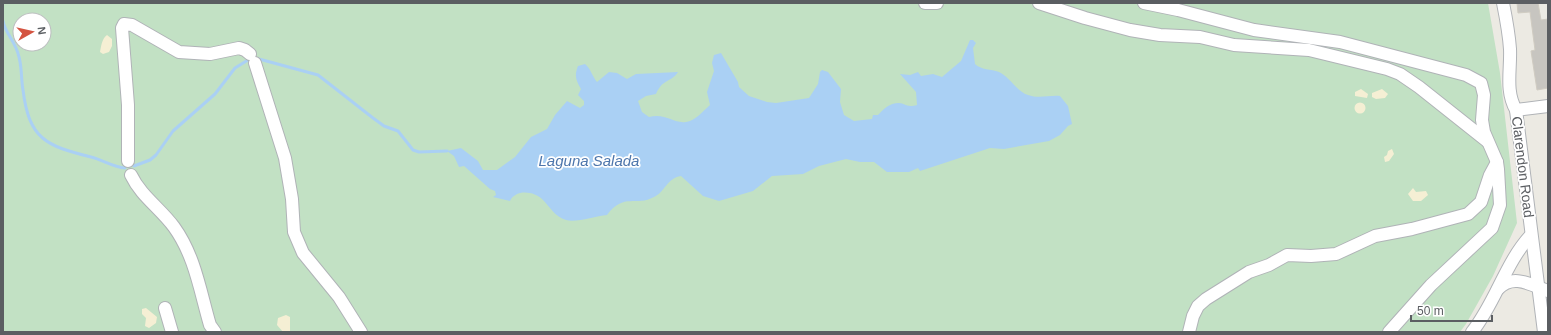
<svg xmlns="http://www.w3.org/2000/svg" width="1551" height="335" viewBox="0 0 1551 335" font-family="Arial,sans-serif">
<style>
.green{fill:#c2e1c4;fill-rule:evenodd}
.sand{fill:#f5efd4}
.water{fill:#aad0f4}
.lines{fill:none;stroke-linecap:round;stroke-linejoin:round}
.stream{stroke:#aad0f4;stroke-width:3}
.building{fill:#c7c5c0;stroke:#d0ccc2}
.minor-casing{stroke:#b0b3b7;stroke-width:14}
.minor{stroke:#fff;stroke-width:12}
.labels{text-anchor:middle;stroke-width:3.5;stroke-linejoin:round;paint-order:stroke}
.street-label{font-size:14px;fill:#5b5e62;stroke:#fff}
.water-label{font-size:15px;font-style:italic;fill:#4d76ac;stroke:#fff}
</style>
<rect width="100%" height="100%" fill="#eceae3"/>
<path class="green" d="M 3,3 L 1488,3 L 1500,73 L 1517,223 L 1493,276 L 1466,324 L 1460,332 L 3,332 ZM 20,20 L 44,20 L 44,44 L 20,44 Z"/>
<g class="sand">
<path d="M 107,35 L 112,39 L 112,46 L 109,52 L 103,54 L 100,52 C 101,47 102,38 107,35 Z"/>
<path d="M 1361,89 L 1368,94 L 1367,98 L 1355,96 L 1355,92 Z"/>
<path d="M 1382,89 L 1388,94 L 1385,98 L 1376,99 L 1372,97 L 1372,93 Z"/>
<circle cx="1360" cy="108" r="5.5"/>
<path d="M 1392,149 L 1394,154 L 1389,161 L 1385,162 L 1384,157 L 1387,155 L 1388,151 Z"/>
<path d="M 1413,188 L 1416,192 L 1426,191 L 1428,195 L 1421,201 L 1413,201 L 1408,194 Z"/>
<path d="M 146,308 L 157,317 L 156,323 L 149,328 L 145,326 L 146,318 L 142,314 L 142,309 Z"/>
<path d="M 286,315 L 290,317 L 290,332 L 283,332 L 277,325 L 278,318 Z"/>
</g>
<path class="water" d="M 970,40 L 973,40 L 976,43 L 973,48 L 975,64 C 981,70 991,69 999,72 C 1010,77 1017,92 1028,95 C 1039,99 1049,95 1060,96 L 1068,106 L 1072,124 L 1068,126 L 1060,135 L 1049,141 L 1004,149 L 990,148 L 920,171 L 918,168 L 909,172 L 887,172 L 874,162 L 860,162 L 846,159 L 819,166 L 803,174 L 772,176 L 753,191 L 719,201 L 703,196 L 681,176 C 667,178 665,192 654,197 C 636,207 624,192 607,215 C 595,216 576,223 566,220 C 555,217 550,207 543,200 C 534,191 516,189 510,201 L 493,197 L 496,195 L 495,191 L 490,189 L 464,166 L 459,167 L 454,156 L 447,151 L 461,148 L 478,161 L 483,170 L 497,170 L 515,157 L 531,137 L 547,129 L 555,115 L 567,101 L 580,108 L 584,105 L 584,101 L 578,95 L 581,89 C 576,80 574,76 578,66 L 585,64 C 591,69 592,76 597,82 L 609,72 L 617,73 L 627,79 L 636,74 L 678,72 C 671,83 663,78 656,94 L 646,96 L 638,101 L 642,112 L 649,117 C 666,113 674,124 686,122 C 695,121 703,111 710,105 L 707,92 L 714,71 L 712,63 L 714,55 L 721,53 L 738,82 L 739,87 L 749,96 L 767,102 L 776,103 L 809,98 L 818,84 L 820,72 L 822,70 L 828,72 L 841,89 L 840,102 L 844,115 L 854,121 L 872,119 L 873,115 L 878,115 C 884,109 889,103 899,103 C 905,103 906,108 917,105 L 916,92 L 900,74 L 910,75 L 918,72 L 921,76 L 933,74 L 942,77 L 961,61 Z"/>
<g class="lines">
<g class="stream">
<path d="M 3,21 C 5,33 16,42 19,57 C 22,68 21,79 23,90 C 29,139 46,146 91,157 C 103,160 113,167 125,168"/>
<path d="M 134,166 L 150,160 L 156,155 L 173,131 L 215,94 L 235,68 L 248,60 L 259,59 L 318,75 L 373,118 L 384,126 L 398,131 L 413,150 L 419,152 L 447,151"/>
</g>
</g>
<path class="building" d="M 1517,3 L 1538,3 L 1541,20 L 1548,19 L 1548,88 L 1537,90 L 1531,51 L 1535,50 L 1530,12 L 1518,13 Z"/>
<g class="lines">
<defs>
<g id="minor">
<path d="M 925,3 L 937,3"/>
<path d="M 1039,3 L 1085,18 L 1130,30 L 1160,35 L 1200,37 L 1234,45 L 1309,50 L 1387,69 L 1400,74 L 1419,87 L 1487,141"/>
<path d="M 1144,3 L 1178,10 L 1254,30 L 1340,42 L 1466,75 L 1481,83 L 1484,95 L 1482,120 L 1484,132 L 1497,162 L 1498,169 L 1500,205 L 1492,228 L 1431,285 L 1389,332"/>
<path d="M 1503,3 C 1506,18 1509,34 1510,49 C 1511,70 1505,91 1516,110 L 1544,332"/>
<path d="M 255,63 L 285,158 L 292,199 L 294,232 L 303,253 L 339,297 L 361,332"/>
<path d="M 1516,110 L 1548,106"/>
<path d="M 128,161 L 128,105 L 122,28 L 124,24 L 132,25 L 179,52 L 210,54 L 239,48 L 245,50 L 250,54"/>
<path d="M 131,175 C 141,196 160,208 174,227 C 195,256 200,291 210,325 L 215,332"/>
<path d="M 1498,289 C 1513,273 1531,285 1548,291"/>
<path d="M 165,308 L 172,332"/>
<path d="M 1189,332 L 1193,316 L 1198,306 L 1206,299 L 1249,272 L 1269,265 L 1287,255 L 1311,256 L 1336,254 L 1375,236 L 1412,229 L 1468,214 L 1481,202 L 1490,175 L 1497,162"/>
<path d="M 1472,332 C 1496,302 1505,263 1531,235"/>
</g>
</defs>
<use href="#minor" class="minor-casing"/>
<use href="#minor" class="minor"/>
</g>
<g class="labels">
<g class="street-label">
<text transform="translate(1523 167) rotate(83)" y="5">Clarendon Road</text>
</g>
<g class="water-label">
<text x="589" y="166">Laguna Salada</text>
</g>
</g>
<rect width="1551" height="335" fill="none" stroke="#5b5e62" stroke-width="8"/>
<g transform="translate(32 32) rotate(82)"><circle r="19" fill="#ffffff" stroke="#bdbfc0"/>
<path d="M0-3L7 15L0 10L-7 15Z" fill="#d45441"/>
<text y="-6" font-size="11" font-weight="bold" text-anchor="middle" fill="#5b5e62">N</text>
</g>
<path d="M1411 315v6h81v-6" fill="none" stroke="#5b5e62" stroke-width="2"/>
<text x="1417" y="315" font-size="12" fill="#5b5e62" stroke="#ffffff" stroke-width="3" paint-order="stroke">50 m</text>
</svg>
